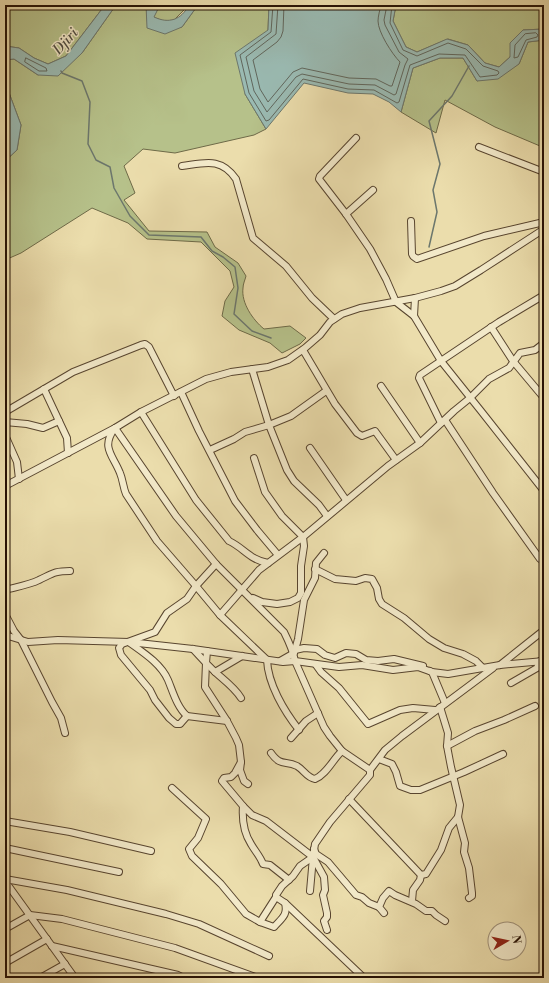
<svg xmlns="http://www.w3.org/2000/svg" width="549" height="983" viewBox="0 0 549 983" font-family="'Libre Bodoni',serif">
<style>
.green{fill:#b6c18a;stroke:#6e6a48}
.water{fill:#9abab2;stroke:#6c776d}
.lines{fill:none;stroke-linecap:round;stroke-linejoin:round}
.shore{stroke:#60665c;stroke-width:1}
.stream{stroke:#6c776d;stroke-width:1.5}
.minor-casing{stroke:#58452f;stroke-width:8}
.minor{stroke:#f2e9c9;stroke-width:6}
.labels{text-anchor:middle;stroke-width:3;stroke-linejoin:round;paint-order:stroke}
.water-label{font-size:14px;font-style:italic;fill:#4f4d42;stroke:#f2e9c9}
</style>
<rect width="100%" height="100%" fill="#ebddac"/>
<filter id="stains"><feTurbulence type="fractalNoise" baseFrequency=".005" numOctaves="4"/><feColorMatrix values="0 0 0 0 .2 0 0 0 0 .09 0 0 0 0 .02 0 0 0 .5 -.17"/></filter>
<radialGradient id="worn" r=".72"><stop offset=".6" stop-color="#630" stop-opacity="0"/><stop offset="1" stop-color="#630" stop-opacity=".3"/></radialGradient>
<g class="green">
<path d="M 5,5 L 105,5 L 66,56 L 48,64 L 34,58 L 19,48 L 5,46 Z"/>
<path d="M 116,5 L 146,5 L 148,28 L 182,27 L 198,5 L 269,5 L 268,30 L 245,94 L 266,129 L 254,135 L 175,153 L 143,149 L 124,166 L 135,193 L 124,200 L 149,231 L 207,232 L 215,247 L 238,263 L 246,276 C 245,280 243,284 243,288 C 241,303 253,320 264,329 L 290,326 L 306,338 L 300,344 L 282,353 L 270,343 L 239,330 L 222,316 L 225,301 L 234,287 L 230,271 L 201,242 L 147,239 L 128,223 L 92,208 L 21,253 L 5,260 L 5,161 L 17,150 L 21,125 L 5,82 L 5,60 L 14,59 L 38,75 L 82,53 Z"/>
<path d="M 160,5 L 189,5 L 174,20 L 164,21 L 153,17 Z"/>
<path d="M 396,5 L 544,5 L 544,29 L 523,30 L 510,57 L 499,67 L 485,63 L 468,45 L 448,39 L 417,52 L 406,47 L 393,21 Z"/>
<path d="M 544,40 L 544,133 L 540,146 L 495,127 L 445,100 L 436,133 L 401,112 L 413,68 L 440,58 L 463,58 L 477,81 L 519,64 L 528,42 Z"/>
<path d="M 5,112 C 10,122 11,131 5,141 Z"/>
</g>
<g class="water">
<path d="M 105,5 L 116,5 L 82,53 L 58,76 L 38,75 L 14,59 L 5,60 L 5,46 L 19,48 L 34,58 L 48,64 L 66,56 Z"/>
<path d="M 146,5 L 160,5 L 154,17 C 169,24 181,20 189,5 L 198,5 L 182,27 L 165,34 L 147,28 Z"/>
<path d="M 269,5 L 396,5 L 393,21 L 406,47 L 417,52 L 447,39 L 468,45 L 485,63 L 499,67 L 510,57 L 510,43 L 523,30 L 544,29 L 544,40 L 528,42 L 519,64 L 498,79 L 477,81 L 463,58 L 440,58 L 413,68 L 401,112 L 389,102 L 373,94 L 348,93 L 304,83 L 266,129 L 245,94 L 235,53 L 268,30 Z"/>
<path d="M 5,82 L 21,125 L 17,150 L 5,161 L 5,141 L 8,136 L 9,121 L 5,112 Z"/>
</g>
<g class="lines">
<g class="shore">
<path d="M 273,5 L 271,32 L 240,55 L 249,93 L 266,121 L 269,120 L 303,79 L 348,89 L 374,90 L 397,103 L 399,102 L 410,65 L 439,54 L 465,55 L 480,77 L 497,75 L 499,73 L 498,71 L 483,66 L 466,49 L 448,43 L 417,56 L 403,50 L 390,23 L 392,5"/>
<path d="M 278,5 L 276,34 L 246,57 L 254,91 L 267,112 L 296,77 L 302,74 L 349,84 L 375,85 L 394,95 L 396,94 L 405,65 L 408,59 L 399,52 L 385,25 L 384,20 L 387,5"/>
<path d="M 284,5 L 283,31 L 281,37 L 277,42 L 253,60 L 260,89 L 268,102 L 293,72 L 302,68 L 349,78 L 376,79 L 390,86 L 392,86 L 400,62 C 392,54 378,32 378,21 C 378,16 380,10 381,5"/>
<path d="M 536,33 L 538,35 L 537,37 L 526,40 L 518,57 L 514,58 L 515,45 L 525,34 Z"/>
<path d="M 26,58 L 46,68 L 47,71 L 39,71 L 25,62 Z"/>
</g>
<g class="stream">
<path d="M 61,71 L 62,73 L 82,81 L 90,102 L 88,144 L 96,160 L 110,167 L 114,188 L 130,216 L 149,235 L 201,237 L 212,251 L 223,257 L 235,267 L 238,288 L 234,314 L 252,331 L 271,338"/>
<path d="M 429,247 L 437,212 L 433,190 L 440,164 L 429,121 L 452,96 L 469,66"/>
</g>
<defs>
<g id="minor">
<path d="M 356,138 L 320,176 L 319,179 L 346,214 L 370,249 L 386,279 L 396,302 L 414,316"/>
<path d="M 479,147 L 544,172"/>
<path d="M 182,166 C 205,163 221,157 236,179 L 253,238 L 286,266 L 312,298 L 334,319"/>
<path d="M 346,214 L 373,190"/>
<path d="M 411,221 L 412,254 L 413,256 L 417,259 L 484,236 L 544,222"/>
<path d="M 415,298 L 414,316 L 441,361 L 481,411 L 544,491"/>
<path d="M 491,327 L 513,361 L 544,398"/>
<path d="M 303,350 L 335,404 L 357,433 L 362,436 L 375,431 L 396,460"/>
<path d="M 252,369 L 269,425 L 287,470 L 294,481 L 319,505 L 327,516"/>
<path d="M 381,386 L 420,443"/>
<path d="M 44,389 L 67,438 L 68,453"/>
<path d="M 181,392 L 199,431 L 235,501 L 257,530 L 278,555"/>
<path d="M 5,412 L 73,372 L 141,345 L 145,344 L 149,347 L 174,396"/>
<path d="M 141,412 L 196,500 L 229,541 C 244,548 250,560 268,563"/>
<path d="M 445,420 L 493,493 L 540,559 L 544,559"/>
<path d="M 5,422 L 27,424 L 43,428 L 59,421"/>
<path d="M 441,423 L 419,378 L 420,375 L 499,322 L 544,295"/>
<path d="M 115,428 L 176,516 L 216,564 L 284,632 C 289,642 293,650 295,661 L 324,727 L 330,736 L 342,751 L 370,770 L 370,775 L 330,822 L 315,844 L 313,857 L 310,891"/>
<path d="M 114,429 C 101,448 113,455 120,473 C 123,480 123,487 126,494 L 157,541 L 196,586 L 220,615 L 267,660 C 268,684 284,711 299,730"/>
<path d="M 5,435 L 17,462 L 19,479"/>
<path d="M 310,448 L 346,500"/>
<path d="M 210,450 L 234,439 L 245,432 L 269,425 L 291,416 L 326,391"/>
<path d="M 5,486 L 115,428 L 141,412 L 206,379 L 231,372 L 268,367 L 288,360 L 305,348 L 320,335 L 330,322 L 342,314 L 360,308 L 415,298 L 441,291 L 455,286 L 481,270 L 544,229"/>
<path d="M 315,569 L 335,579 L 356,581 L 365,578 L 372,579 L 377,588 L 379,599 L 382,604 L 404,618 L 429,639 L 444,648 L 463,654 L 476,661 L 483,668"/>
<path d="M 5,590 C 16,587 29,585 39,580 C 52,574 54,571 70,571"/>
<path d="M 253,598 L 262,602 L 277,604 L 290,602 L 298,598 L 301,593 L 301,566 L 304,546 L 303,537 L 282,516 L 265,492 L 254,458"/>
<path d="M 5,614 L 14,631 L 21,640 L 52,702 L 61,718 L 65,733"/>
<path d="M 220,615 L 259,570 L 303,537 L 388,466 L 420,443 L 454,411 L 470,398 L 489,379 L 509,368 L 520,353 L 535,350 L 544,343"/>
<path d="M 5,635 L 28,642 L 58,640 L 129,642 L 193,649 L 283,662 L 295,661 L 339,667 L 362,665 L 393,670 L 418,667 L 432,672 L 448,674 L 500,665 L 544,661"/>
<path d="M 130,643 C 144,653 161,664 168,680 C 173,692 177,707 187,716 L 227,721"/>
<path d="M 193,649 L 206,663 L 205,687 L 227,721 L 236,738 L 239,745 L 241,762"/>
<path d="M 295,650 L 304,648 L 317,649 L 325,655 L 335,658 L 346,653 L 356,654 L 366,660 L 378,661 L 394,659 L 423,666"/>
<path d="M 207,651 L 206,663 L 215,672 L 242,656"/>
<path d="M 280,661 L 294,653 L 295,650 L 298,639 L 304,600 L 315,578 L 316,563 L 324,553"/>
<path d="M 316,665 L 321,672 L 339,688 L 368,724 L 400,710 L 413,708 L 435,710"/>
<path d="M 500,665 L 544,630"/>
<path d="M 430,671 L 432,672 L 445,703"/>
<path d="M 215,672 C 224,680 235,688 241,698"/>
<path d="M 511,683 L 537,668 L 540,661"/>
<path d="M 440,707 L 448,733 L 447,746 L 451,767 L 460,805 L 458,817 L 465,843 L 464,852 L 469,868 L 472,893 L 472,896 L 469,898"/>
<path d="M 187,716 L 180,724 L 176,724 L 169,718 L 155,700 L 150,690 L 121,655 L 119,648 L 122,644 L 155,632 L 167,613 L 187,599 L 196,586 L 216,564"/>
<path d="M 291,738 L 306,721 L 318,713"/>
<path d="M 447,746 L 475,731 L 504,720 L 535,706"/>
<path d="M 271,753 C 281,767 285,760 297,766 C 304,770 307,778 315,779 C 327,774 333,759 342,751"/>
<path d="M 379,759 L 392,764 L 396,772 L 400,786 L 411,790 L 420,790 L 464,772 L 503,754"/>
<path d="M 370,770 L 385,750 L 402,736 L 493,668"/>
<path d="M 172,788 L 206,819 L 198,838 L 189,849 L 192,856 L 221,884 L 246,914 L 260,922"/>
<path d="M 349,799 L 421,875 L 426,874 L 441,850 L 449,828 L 458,817"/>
<path d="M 243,806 L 222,781 L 224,778 L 231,777 L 235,773 L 241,762 L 240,770 L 244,781 L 248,784"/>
<path d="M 5,821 L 70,832 L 151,851"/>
<path d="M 5,848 L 119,872"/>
<path d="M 314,849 L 316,854 L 328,862 L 356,895 L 362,897 L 369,903 L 379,907"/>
<path d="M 5,879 L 67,890 L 166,914 L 199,924 L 269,956"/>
<path d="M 289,880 L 270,865 L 263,864 C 260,856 255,851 251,844 C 244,833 242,819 243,806 L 252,815 L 266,821 L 313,857 L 324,877 L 325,890 L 323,895 L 327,913 L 327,917 L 324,921 L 327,930"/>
<path d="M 5,881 L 75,978"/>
<path d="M 276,897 L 260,922 L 274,927 C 282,918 288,915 285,903 L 276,897 L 276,895 L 282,886 L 293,876 L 300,866 L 313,857"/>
<path d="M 412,901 L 413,890 L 420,880 L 421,875"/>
<path d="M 285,903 L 364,978"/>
<path d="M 384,913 L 379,907 L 383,898 L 389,891 L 395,895 L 416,904 L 426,911 L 432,911 L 436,915 L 445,921"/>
<path d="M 5,929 L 30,915 L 62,919 L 175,948 L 258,978"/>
<path d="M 52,946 L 178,975 L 184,978"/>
<path d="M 5,963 L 47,939"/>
<path d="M 40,978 L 65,964"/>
</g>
</defs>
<use href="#minor" class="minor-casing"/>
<use href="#minor" class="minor"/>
</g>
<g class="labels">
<g class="water-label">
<text transform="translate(65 41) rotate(-48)" y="5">Djiri</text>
</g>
</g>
<rect width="549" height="983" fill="none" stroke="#ebddac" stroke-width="20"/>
<rect x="6" y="6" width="537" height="971" fill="none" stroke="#271205" stroke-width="2"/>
<rect x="10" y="10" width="529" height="963" fill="none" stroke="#271205"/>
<g transform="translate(507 941) rotate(81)"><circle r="19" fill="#f2e9c9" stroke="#a1937b"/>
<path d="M0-3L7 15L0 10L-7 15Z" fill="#8f2418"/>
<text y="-6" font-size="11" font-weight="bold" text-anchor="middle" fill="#271205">N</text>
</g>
<rect width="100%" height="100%" filter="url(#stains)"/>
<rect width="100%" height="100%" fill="url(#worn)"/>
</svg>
